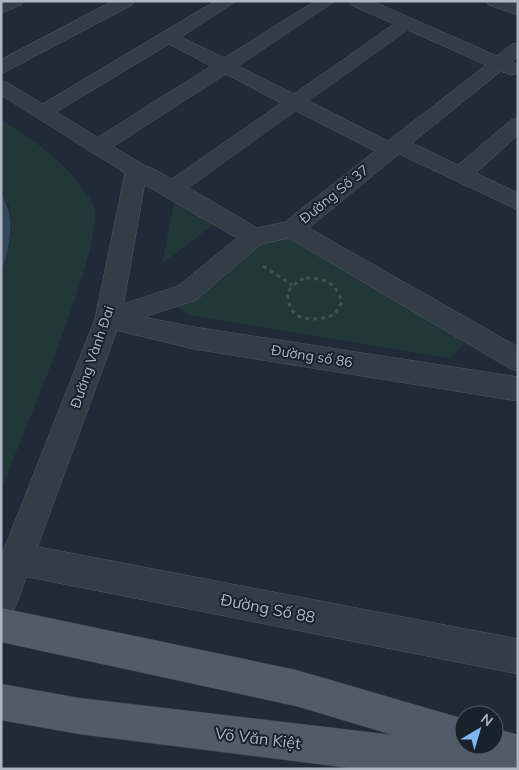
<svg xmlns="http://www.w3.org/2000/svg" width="519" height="770" viewBox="0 0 519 770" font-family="Mulish,sans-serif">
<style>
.green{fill:#223838}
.water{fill:#33485d}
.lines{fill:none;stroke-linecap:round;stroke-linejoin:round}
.minor-casing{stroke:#505a64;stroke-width:1}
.tertiary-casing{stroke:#505a64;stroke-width:1}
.primary-casing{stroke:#3c4650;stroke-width:1}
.path{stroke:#3f5354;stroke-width:3;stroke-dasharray:4 4;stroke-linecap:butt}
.minor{fill:#333d46;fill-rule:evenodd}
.tertiary{fill:#333d46;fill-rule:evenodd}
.primary{fill:#505c67;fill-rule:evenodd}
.labels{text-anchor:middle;stroke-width:4;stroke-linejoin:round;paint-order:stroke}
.street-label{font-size:14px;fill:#adb7c3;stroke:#18222b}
.near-street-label{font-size:16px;fill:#adb7c3;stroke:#18222b}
</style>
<rect width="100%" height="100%" fill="#1f2b36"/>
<g class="green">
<path d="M 1,120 C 33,140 63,159 84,191 C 87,195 93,201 94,206 C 106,244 19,443 1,490 L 1,272 L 12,233 L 9,206 L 1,194 Z"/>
<path d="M 177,188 L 223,217 L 162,264 Z"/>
<path d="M 296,233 L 465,343 L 450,358 L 188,315 L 178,307 L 260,238 Z"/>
</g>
<path class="water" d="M 1,194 C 17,220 10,245 1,272 Z"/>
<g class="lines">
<defs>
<g id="minor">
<path d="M 1,1 L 23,1 L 21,5 L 1,13 Z"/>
<path d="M 113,1 L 134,1 L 132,5 L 1,74 L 1,60 Z"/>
<path d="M 216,1 L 236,1 L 181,37 L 224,58 L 315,1 L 335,1 L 238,66 L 294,94 L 394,24 L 351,5 L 349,1 L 372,1 L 497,56 L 512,44 L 518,43 L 518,57 L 512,62 L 518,65 L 518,73 L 511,75 L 501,71 L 412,143 L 458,165 L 511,120 L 518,118 L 518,135 L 476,173 L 518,193 L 518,210 L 399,154 L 309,228 L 518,347 L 518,371 L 509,368 L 289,238 L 261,244 L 196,300 L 144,317 L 194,327 L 518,377 L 518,401 L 194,349 L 99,326 L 95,319 L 99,312 L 178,286 L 237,238 L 128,175 L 125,170 L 128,165 C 144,161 158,172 172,179 L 281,103 L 226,74 L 106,151 L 99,153 L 92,151 L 89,146 L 92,141 L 211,66 L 169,44 L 50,116 L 43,118 L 36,116 L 33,112 L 36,108 ZM 408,30 L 486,65 L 388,141 L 309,101 ZM 296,111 L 375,151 L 285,222 L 257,228 L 189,188 Z"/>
<path d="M 487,1 L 511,1 L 518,4 L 518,15 L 489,5 Z"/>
<path d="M 18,543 L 518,639 L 518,674 L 18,575 L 7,570 L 2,559 L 7,548 Z"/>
</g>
<path id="tertiary" d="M 1,81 L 8,83 L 144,165 L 147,170 L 121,319 L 18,600 L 13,612 L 1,617 L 1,557 L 95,319 L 125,173 L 1,95 Z"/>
<path id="primary" d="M 1,608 L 296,670 L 464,719 L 464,745 L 494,745 L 494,728 L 518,735 L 518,769 L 358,769 L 79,734 L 1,720 L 1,684 L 79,698 L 393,735 L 296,706 L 1,642 Z"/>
</defs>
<use href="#minor" class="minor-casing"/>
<use href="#tertiary" class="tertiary-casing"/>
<use href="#primary" class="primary-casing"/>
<g class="path">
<path d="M 263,266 L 292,285"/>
<path d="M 306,278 C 327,279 335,282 342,302 L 334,315 C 311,323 286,321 288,291 L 298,281 Z"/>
</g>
<use href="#minor" class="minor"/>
<use href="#tertiary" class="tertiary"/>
<use href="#primary" class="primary"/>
</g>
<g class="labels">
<g class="street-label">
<text transform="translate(334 194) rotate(-39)" y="5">Đường Số 37</text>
<text transform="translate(312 356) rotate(9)" y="5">Đường số 86</text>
<text transform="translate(92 357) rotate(-71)" y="5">Đường Vành Đai</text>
</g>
<g class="near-street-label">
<text transform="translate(268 608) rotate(11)" y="6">Đường Số 88</text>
<text transform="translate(258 738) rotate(7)" y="6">Võ Văn Kiệt</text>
</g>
</g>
<rect width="519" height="770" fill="none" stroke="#adb7c3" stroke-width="5"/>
<g transform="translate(479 730) rotate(38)"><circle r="24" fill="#18222b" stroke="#545e68"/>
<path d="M0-4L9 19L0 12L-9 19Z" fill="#7fb7f6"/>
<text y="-8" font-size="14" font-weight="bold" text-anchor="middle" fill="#adb7c3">N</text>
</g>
</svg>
